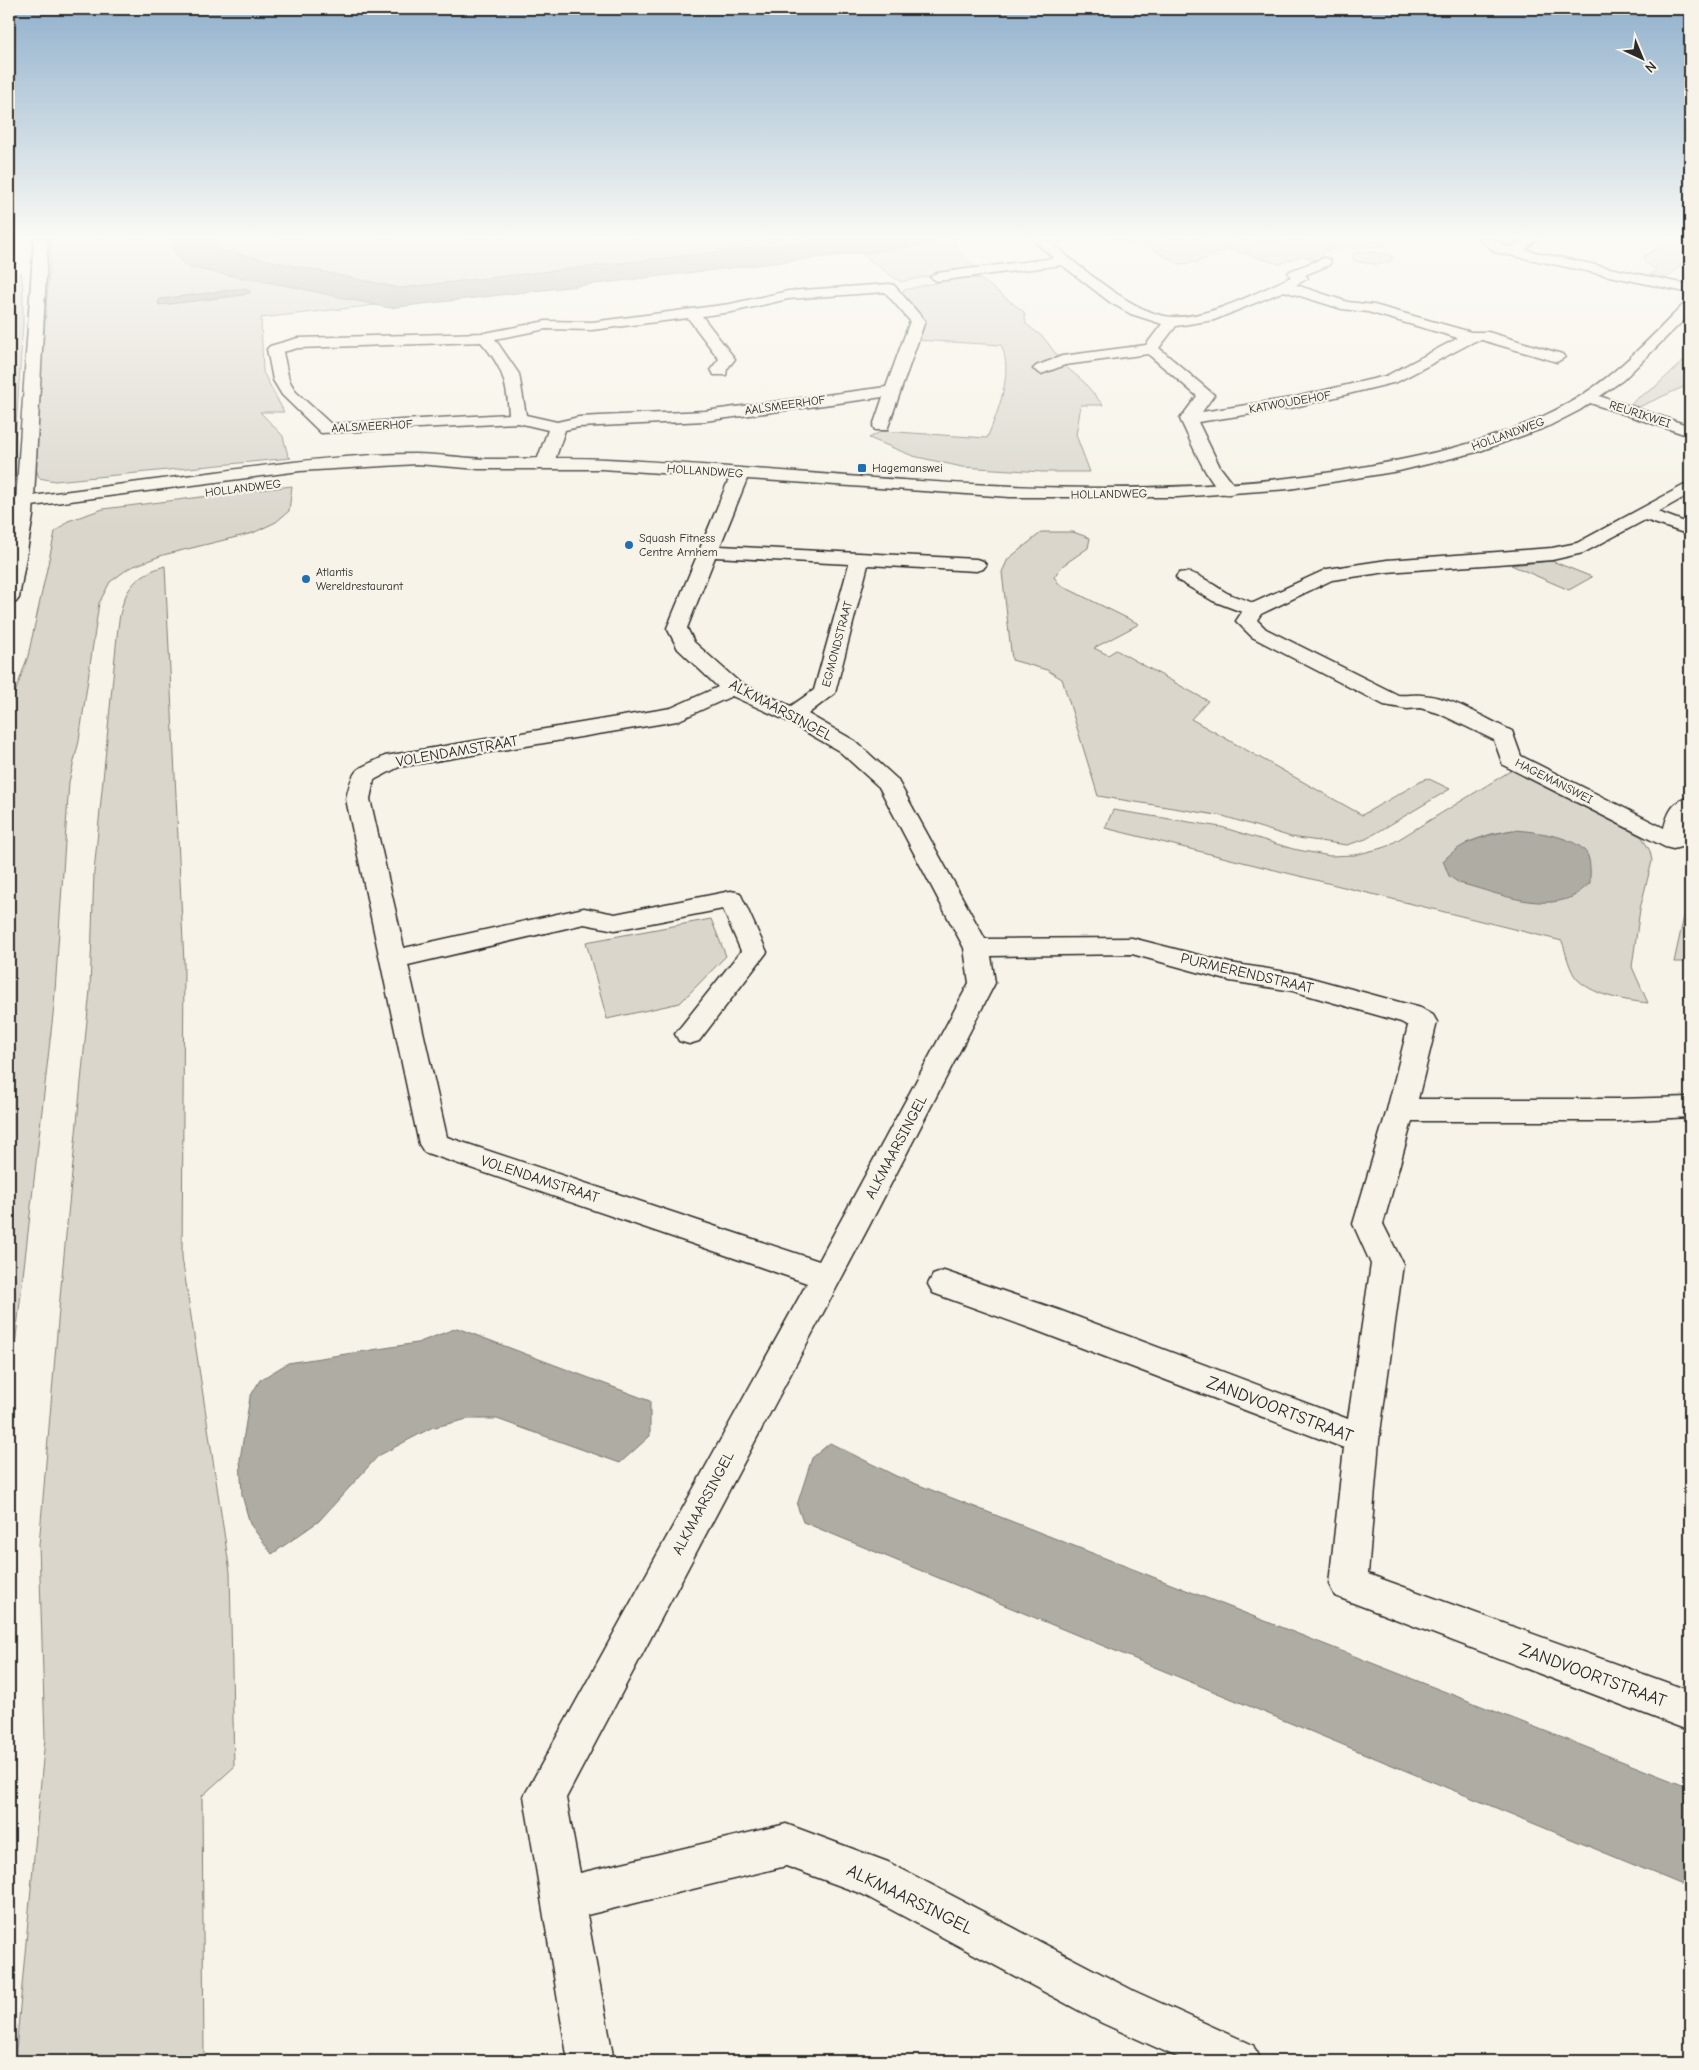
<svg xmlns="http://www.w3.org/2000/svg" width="1699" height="2070" viewBox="0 0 1699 2070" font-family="'Comic Neue',sans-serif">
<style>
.green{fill:#dad6cc;stroke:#82807c;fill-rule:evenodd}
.water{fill:#afaca4;stroke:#7a7874}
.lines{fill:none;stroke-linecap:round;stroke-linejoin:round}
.minor-casing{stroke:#2b2b2b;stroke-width:3}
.tertiary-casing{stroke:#2b2b2b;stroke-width:3}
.secondary-casing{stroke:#2b2b2b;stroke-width:3}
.minor{fill:#f7f3e8;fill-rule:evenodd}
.tertiary{fill:#f7f3e8;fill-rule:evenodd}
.secondary{fill:#f7f3e8;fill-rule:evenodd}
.poi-dot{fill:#1f6fb2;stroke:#f7f3e8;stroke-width:2}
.labels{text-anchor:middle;stroke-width:4.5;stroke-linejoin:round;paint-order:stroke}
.far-street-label{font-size:12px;fill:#2b2b2b;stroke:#f7f3e8}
.far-poi-label{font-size:12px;fill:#2b2b2b;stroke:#f7f3e8;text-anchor:start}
.street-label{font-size:15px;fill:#2b2b2b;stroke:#f7f3e8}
.near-street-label{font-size:18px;fill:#2b2b2b;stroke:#f7f3e8}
</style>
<rect width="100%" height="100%" fill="#f7f3e8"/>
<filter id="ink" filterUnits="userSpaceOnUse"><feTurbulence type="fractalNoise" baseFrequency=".02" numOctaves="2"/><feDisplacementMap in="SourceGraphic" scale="10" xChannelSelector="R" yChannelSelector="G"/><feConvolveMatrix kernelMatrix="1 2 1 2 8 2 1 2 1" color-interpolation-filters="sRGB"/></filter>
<g filter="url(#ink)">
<g class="green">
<path d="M 52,238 L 933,238 L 928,243 L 261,318 L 263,372 L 284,412 L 260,412 L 283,436 L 288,456 L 291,458 L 55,481 L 39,478 L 36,468 L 37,421 Z"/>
<path d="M 937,238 L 958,238 L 954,248 L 975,267 L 900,282 L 861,253 L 926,245 L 933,243 Z"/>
<path d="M 1110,238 L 1220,238 L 1265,242 L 1303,240 L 1324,245 L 1381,241 L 1387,245 L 1332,249 L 1323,252 L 1320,261 L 1301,256 L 1280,264 L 1228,249 L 1197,262 L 1179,264 L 1149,247 Z"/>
<path d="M 1673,238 L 1690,238 L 1690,256 L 1666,279 L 1649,276 L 1656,270 L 1645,262 L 1644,256 Z"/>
<path d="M 1359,252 L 1384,253 L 1393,257 L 1391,261 C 1379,266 1368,264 1355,261 L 1351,256 Z"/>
<path d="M 21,272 L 23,288 L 23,324 L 12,487 L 9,490 L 9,312 L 13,289 Z"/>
<path d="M 960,277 L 981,279 L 1024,312 L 1026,324 L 1044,338 L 1065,366 L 1083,381 L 1103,405 L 1081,405 L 1076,435 L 1090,472 L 1043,472 L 962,467 L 913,456 L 869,438 L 882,431 L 987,438 C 998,412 1014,372 1001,345 L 916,340 L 922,321 L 899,296 L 904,290 Z"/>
<path d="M 1684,360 L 1690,362 L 1690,384 L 1639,407 L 1631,405 L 1636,399 L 1654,388 Z"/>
<path d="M 292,486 L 289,511 L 276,522 L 253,533 L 163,555 L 129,568 L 110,582 L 99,603 L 79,741 L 69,782 L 54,1006 L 9,1398 L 9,710 L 28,656 L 55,532 L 68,521 L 103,509 Z"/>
<path d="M 1042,532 L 1073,532 L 1090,538 L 1088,548 L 1062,566 L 1054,577 L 1060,585 L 1139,624 L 1094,648 L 1108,655 L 1116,650 L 1208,701 L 1191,719 L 1362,815 L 1427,778 L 1450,789 L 1366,839 L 1347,845 L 1291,837 L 1223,816 L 1098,796 L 1062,679 L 1047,670 L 1012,660 L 1002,572 L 1008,559 Z"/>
<path d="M 1552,561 L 1592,577 L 1569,590 L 1511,565 Z"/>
<path d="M 165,566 L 184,963 L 182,1257 L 230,1572 L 234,1767 L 202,1796 L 204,2061 L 15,2061 L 45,1738 L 39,1545 L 61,1286 L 90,990 L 94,872 L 117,636 C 121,600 126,577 165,566 Z"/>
<path d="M 1512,770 L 1642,837 L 1650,851 L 1652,861 L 1640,909 L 1632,967 L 1648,1003 C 1624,1000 1597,997 1578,980 C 1569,971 1566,952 1562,941 L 1105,828 L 1113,810 L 1221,827 L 1293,849 L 1330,856 L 1355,855 L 1386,847 ZM 1513,830 L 1574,896 L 1551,902 L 1466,843 L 1491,834 Z"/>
<path d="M 1690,889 L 1690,962 L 1674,962 Z"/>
<path d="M 711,919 L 726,956 L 680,1003 L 607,1019 L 586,942 Z"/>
</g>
<g class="water">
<path d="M 172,238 L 212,238 L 215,249 L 400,288 L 841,238 L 942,238 L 928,243 L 893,249 L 389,308 L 294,287 L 189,268 L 176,257 Z"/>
<path d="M 246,288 L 251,292 L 243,295 L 170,304 L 159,305 L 158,302 L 160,299 Z"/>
<path d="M 1513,830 C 1531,831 1580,836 1588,856 C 1591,865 1590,874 1590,883 C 1584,888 1578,894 1572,897 C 1538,912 1492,891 1459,883 L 1449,876 L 1443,861 C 1462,841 1486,835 1513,830 Z"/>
<path d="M 457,1328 L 650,1401 L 650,1436 L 620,1463 L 497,1419 L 468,1419 L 431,1428 L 378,1456 L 319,1521 L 272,1554 L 250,1524 L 242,1495 L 240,1459 L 250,1397 L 260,1380 L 288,1363 L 417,1343 Z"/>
<path d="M 830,1443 L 896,1476 L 1690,1788 L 1690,1888 L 803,1522 L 797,1505 L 812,1458 Z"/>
</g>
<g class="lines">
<defs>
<g id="minor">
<path d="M 1030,238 L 1045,238 C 1075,262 1134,316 1173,317 C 1210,318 1257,292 1291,277 L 1288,274 L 1290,271 L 1324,258 L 1329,259 L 1331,262 L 1329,265 L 1305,275 L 1308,278 L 1296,285 L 1348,302 L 1374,305 L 1471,332 L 1488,332 L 1562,354 L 1565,357 L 1557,362 L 1482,340 L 1475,341 L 1397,382 L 1291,408 L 1198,422 L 1220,467 L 1237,489 L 1234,493 C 1231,494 1227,495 1223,493 C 1208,485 1188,435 1180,419 L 1197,396 L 1148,354 L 1065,365 L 1041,374 L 1033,369 L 1036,366 L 1062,356 L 1146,345 L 1162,324 L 1131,314 L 1111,303 L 1062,265 L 937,281 L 930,277 L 937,273 L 1054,258 ZM 1284,291 L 1342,309 L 1368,312 L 1458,338 L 1386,376 L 1291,398 L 1202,412 L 1214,395 L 1159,348 L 1176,326 L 1214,320 Z"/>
<path d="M 1479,238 C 1499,238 1496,244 1511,247 L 1524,238 L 1539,238 L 1525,250 L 1690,285 L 1690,293 L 1495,252 Z"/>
<path d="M 889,284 L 894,285 L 925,321 L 887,430 L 875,430 L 873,426 L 883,397 L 705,421 L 579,427 L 565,430 L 554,463 L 551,467 L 539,467 L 536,463 L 548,430 L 518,423 L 321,433 L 282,395 L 273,380 L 267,349 L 270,346 L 298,338 L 485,333 L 546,321 L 592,322 L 730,304 L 788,291 ZM 885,292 L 910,321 L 886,387 L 705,411 L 579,417 L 557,422 L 526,415 L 519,374 L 495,339 L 546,329 L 592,330 L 688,318 L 719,359 L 711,369 L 714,375 L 726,375 L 727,369 L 735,359 L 702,316 L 732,312 L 788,299 ZM 481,342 C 502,366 507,382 509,414 L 331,424 L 296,392 L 289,380 L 283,352 L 298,348 Z"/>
<path d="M 1590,393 L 1690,426 L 1690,436 L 1584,401 L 1582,398 Z"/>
<path d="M 740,469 L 746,470 L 749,474 L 720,546 L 976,559 L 983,561 L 986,565 L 983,569 L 976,571 L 868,565 L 835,693 L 808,714 L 855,741 L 897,779 L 985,939 L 1132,938 L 1230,963 L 1293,973 L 1421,1008 L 1433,1015 L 1437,1022 L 1418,1099 L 1618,1099 L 1690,1097 L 1690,1117 L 1618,1121 L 1412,1121 L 1383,1224 L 1403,1264 L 1379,1440 L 1368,1574 L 1690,1691 L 1690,1731 L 1335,1596 L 1329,1584 L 1344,1448 L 1035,1330 L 933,1293 L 928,1284 L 933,1275 L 944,1271 L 1059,1310 L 1348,1419 L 1371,1264 L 1353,1224 L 1387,1110 L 1408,1026 L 1401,1022 L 1293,991 L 1230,981 L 1132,954 L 991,956 L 995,983 L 868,1228 L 566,1798 L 580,1873 L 786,1824 L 888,1862 L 1134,1991 L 1253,2045 L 1260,2061 L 1186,2061 L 1102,2023 L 862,1894 L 786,1866 L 587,1915 L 614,2061 L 568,2061 L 524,1796 L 807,1283 L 424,1152 L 419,1144 L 346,799 C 354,765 355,771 385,756 L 671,708 L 718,687 L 678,649 L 667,628 L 731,474 L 734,470 ZM 715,557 L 849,564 L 814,690 L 791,706 L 740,683 L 694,642 L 687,628 ZM 732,696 L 785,720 L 839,751 L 879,787 L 964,948 L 969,983 L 819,1261 L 447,1137 L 408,965 L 584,924 L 615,930 L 723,909 L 741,951 L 675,1034 L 679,1041 L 689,1044 L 699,1041 L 767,952 L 740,893 L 731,891 L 615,914 L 584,908 L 404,948 L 370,799 L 374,780 L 399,767 L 677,721 Z"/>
<path d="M 1690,482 L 1690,494 L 1658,512 L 1690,524 L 1690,535 L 1645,520 L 1583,553 L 1552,560 L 1387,572 L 1332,580 L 1261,614 L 1257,620 L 1266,629 L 1398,695 C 1407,696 1413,694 1422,695 C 1453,697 1484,718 1512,731 L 1521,756 L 1664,828 C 1668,812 1673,801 1690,797 C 1690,813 1691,833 1681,847 L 1673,849 L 1665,847 L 1503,765 L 1494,740 L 1438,713 L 1420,708 L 1407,709 L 1384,705 L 1252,637 L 1236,621 L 1242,612 L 1213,601 L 1179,581 L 1176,577 L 1179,573 C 1196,569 1212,585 1227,593 C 1235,597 1244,599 1253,603 L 1327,569 L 1387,560 L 1552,548 L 1577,543 Z"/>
</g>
<path id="tertiary" d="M 1690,302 L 1690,314 L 1623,380 L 1580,410 L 1547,427 L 1477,452 L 1399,471 L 1289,489 L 1177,497 L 1010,497 L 602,469 L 479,469 L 417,464 L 300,471 L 9,509 L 9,499 C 78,490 147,481 216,472 C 282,463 348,454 415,454 C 438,454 461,458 484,459 C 525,459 565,457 606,459 C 859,472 1116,513 1368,466 C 1436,454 1506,438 1567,404 C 1613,379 1648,340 1685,303 Z"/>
<path id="secondary" d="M 34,238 L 48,238 L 33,516 L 19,598 L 16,602 L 9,604 L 9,548 L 15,516 Z"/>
</defs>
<use href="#minor" class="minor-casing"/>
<use href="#tertiary" class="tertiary-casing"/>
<use href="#secondary" class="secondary-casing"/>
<use href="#minor" class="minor"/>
<use href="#tertiary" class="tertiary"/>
<use href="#secondary" class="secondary"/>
</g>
</g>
<linearGradient id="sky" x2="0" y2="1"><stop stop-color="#91b1cd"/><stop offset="0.45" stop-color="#fbfaf5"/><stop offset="1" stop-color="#fbfaf5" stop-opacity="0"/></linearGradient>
<rect width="1699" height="528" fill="url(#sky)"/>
<g class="poi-dot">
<rect x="857" y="463" width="10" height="10" rx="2.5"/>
<circle cx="629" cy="545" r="5"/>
<circle cx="306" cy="579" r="5"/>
</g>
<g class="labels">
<g class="far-street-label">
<text transform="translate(1290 402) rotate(-10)" y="4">KATWOUDEHOF</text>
<text transform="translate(785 405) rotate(-8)" y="4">AALSMEERHOF</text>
<text transform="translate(1640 414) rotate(18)" y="4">REURIKWEI</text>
<text transform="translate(372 426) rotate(-3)" y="4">AALSMEERHOF</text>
<text transform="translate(1508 434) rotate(-20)" y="4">HOLLANDWEG</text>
<text transform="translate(705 471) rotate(4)" y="4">HOLLANDWEG</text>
<text transform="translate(243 488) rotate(-7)" y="4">HOLLANDWEG</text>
<text transform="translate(1109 494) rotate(-1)" y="4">HOLLANDWEG</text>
<text transform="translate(837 644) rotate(-75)" y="4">EGMONDSTRAAT</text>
<text transform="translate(1554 781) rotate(27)" y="4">HAGEMANSWEI</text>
</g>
<g class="far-poi-label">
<text x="872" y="472">Hagemanswei</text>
<text x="639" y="542">Squash Fitness<tspan x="639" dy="14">Centre Arnhem</tspan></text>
<text x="316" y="576">Atlantis<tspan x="316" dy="14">Wereldrestaurant</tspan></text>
</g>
<g class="street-label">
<text transform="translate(781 710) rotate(28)" y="5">ALKMAARSINGEL</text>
<text transform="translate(457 751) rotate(-10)" y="5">VOLENDAMSTRAAT</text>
<text transform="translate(1247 973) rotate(13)" y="5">PURMERENDSTRAAT</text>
<text transform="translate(896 1147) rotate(-62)" y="5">ALKMAARSINGEL</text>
<text transform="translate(540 1179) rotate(18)" y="5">VOLENDAMSTRAAT</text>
<text transform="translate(703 1503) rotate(-62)" y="5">ALKMAARSINGEL</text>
</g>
<g class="near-street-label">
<text transform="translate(1280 1409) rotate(21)" y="6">ZANDVOORTSTRAAT</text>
<text transform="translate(1593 1675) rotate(20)" y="6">ZANDVOORTSTRAAT</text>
<text transform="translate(910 1899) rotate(26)" y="6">ALKMAARSINGEL</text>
</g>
</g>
<rect width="1699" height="2070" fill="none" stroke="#f7f3e8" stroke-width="30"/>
<rect x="15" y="15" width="1669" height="2040" fill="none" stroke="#2b2b2b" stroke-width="2" filter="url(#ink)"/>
<g transform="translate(1642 58) rotate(136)" stroke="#f7f3e8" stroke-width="4" paint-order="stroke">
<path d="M0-4L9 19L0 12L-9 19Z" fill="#2b2b2b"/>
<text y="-8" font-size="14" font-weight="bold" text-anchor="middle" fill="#2b2b2b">N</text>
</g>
</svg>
